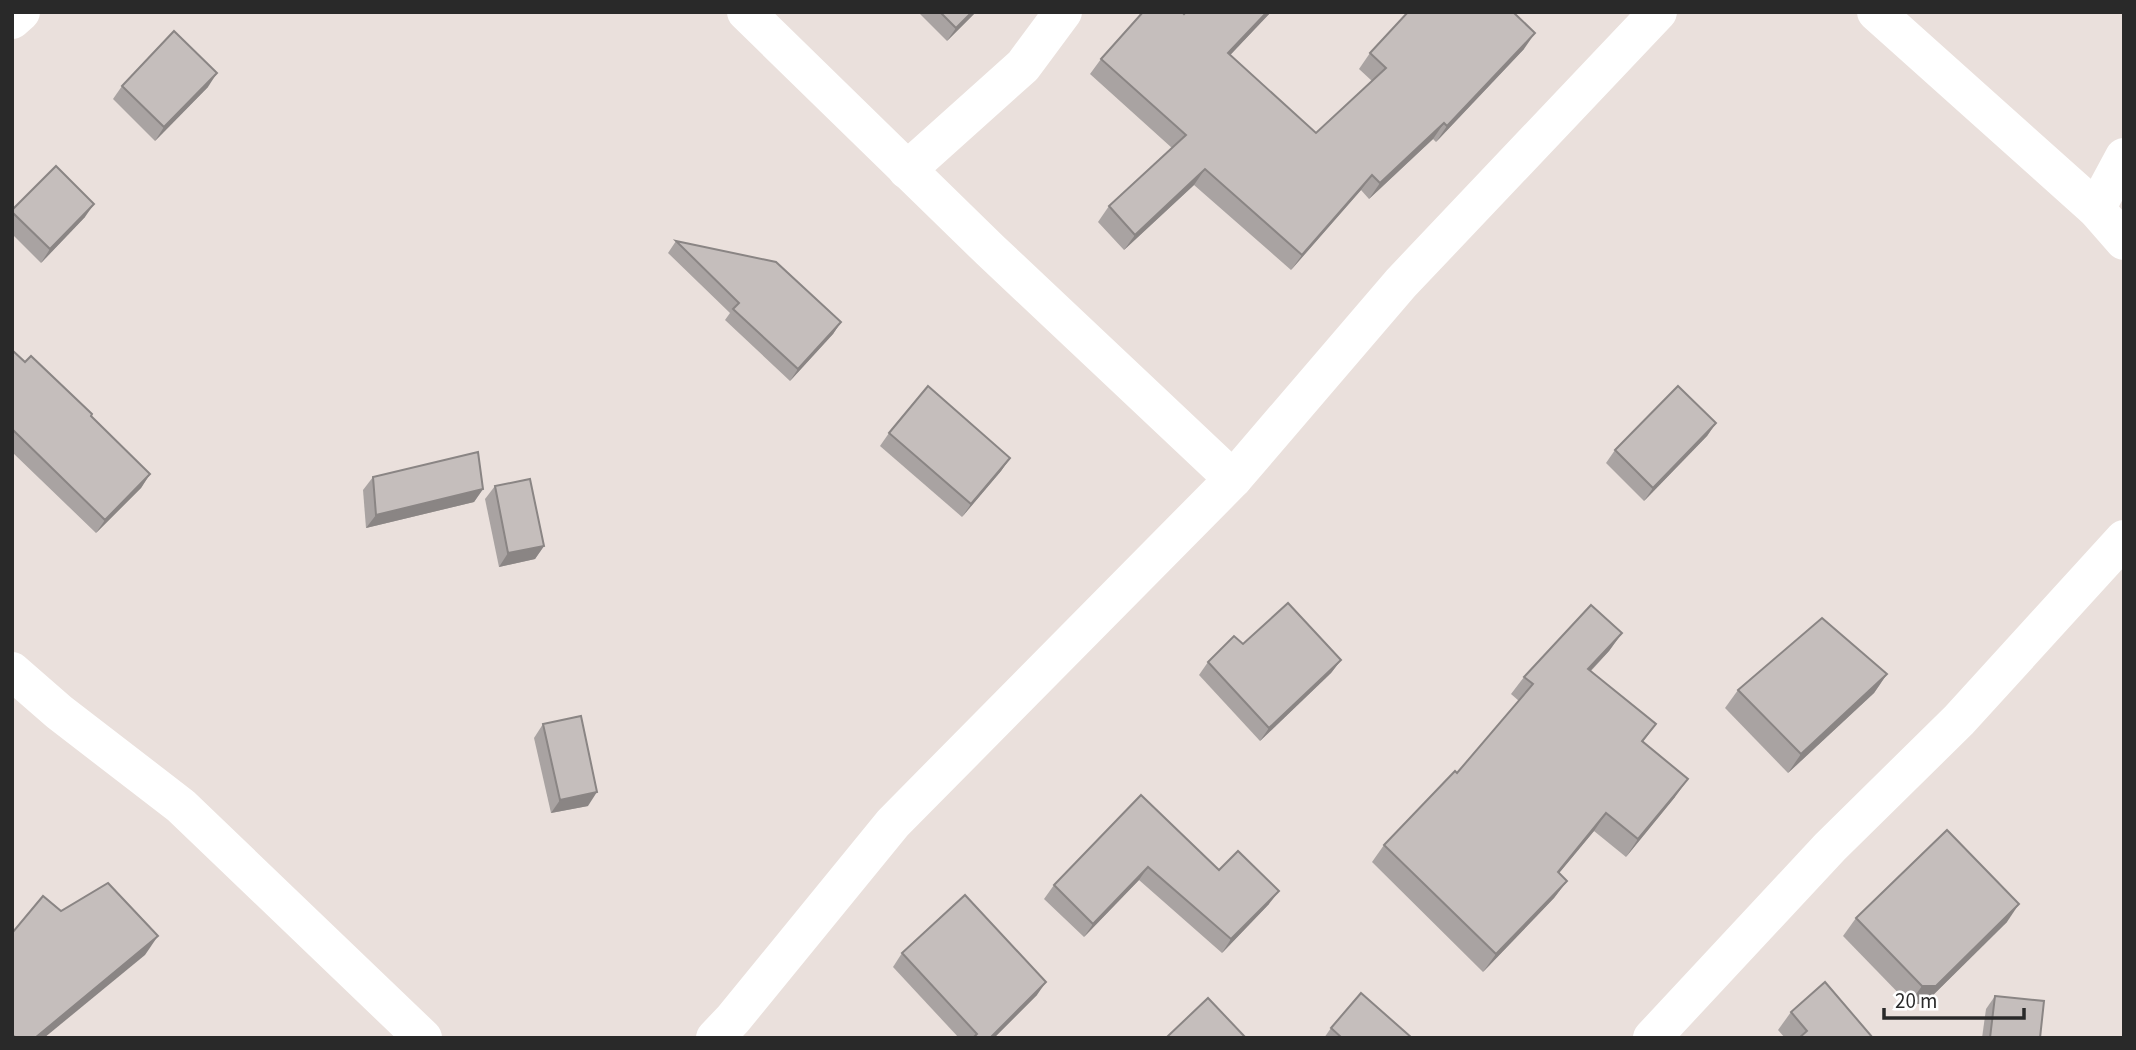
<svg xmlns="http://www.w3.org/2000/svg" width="2136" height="1050" viewBox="0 0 2136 1050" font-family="'Source Sans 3',sans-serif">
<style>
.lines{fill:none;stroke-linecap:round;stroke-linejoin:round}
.minor{stroke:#fff;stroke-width:38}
.wall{fill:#a9a3a2}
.shaded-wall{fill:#8a8584}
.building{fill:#c5bebc;stroke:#8a8584;stroke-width:2}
</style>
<rect width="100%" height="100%" fill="#eae0dc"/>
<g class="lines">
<g class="minor">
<path d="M 746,12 L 990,250 L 1233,479"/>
<path d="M 1876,12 L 2096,209 L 2124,241"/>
<path d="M 12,20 L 21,12"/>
<path d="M 907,170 L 1023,66 L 1063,12"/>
<path d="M 2096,209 L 2124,157"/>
<path d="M 12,671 L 59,712 L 181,806 L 423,1038"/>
<path d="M 715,1038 L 733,1019 L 893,823 L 1233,479 L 1401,283 L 1658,12"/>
<path d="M 1652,1038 L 1830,847 L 1959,720 L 2124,539"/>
</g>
</g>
<g class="wall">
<path d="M 918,12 L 976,12 L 947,41 Z"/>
<path d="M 1186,12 L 1271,12 L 1230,55 L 1316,133 L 1372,81 L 1359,69 L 1370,53 L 1524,49 L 1436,142 L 1433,139 L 1369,199 L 1361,190 L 1291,270 L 1194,185 L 1124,250 L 1098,222 L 1109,206 L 1172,148 L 1090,74 L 1101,59 L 1184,14 Z"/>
<path d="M 122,86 L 208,87 L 155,141 L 113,99 Z"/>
<path d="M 12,210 L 85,217 L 41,263 L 12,234 Z"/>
<path d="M 676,241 L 841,322 L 833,334 L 790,381 L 725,320 L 730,313 L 668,253 Z"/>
<path d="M 12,350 L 25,362 L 91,416 L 150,474 L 141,488 L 96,533 L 12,452 Z"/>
<path d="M 1716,423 L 1707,436 L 1644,501 L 1606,463 L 1615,450 Z"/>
<path d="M 889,433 L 1010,458 L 1001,471 L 962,517 L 880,446 Z"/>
<path d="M 373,477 L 483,489 L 474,502 L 366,528 L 363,490 Z"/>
<path d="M 495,486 L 544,546 L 535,559 L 499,567 L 485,499 Z"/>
<path d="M 1622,633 L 1609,651 L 1591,671 L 1656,724 L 1643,742 L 1675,797 L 1626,857 L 1594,831 L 1559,873 L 1567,881 L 1554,898 L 1483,972 L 1372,862 L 1384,845 L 1457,773 L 1519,701 L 1511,694 L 1524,677 Z"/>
<path d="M 1243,644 L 1341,660 L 1331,673 L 1260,741 L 1199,675 L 1208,662 Z"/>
<path d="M 1887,674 L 1874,693 L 1788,773 L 1725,708 L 1738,690 Z"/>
<path d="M 543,724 L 588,806 L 551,813 L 534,738 Z"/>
<path d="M 1141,795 L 1219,870 L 1269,904 L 1222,953 L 1139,880 L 1084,937 L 1044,899 L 1054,885 Z"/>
<path d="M 1856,918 L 2007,922 L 1924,1004 L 1909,1004 L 1843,936 Z"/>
<path d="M 902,953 L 1037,995 L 994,1038 L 959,1038 L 893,967 Z"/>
<path d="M 1995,996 L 2040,1038 L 1982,1038 L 1986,1009 Z"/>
<path d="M 1791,1012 L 1873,1038 L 1785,1038 L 1778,1030 Z"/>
<path d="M 1331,1028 L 1412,1038 L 1324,1038 Z"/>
</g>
<g class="shaded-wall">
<path d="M 972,12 L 976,12 L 947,41 L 956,28 Z"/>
<path d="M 1267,12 L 1271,12 L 1217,69 L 1228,53 Z"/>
<path d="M 1535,33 L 1524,49 L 1436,142 L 1447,126 Z"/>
<path d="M 217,73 L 208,87 L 155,141 L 164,127 Z"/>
<path d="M 1444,123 L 1433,139 L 1369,199 L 1380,183 Z"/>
<path d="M 1205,169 L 1194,185 L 1124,250 L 1135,235 Z"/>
<path d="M 1372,175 L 1361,190 L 1291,270 L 1302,255 Z"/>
<path d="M 94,204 L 85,217 L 41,263 L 50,249 Z"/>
<path d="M 841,322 L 833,334 L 790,381 L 798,369 Z"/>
<path d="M 1716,423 L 1707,436 L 1644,501 L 1653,488 Z"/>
<path d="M 1010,458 L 1001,471 L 962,517 L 971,504 Z"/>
<path d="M 150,474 L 141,488 L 96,533 L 105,520 Z"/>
<path d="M 483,489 L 474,502 L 366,528 L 376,515 Z"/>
<path d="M 544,546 L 535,559 L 499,567 L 508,553 Z"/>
<path d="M 1622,633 L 1609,651 L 1576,686 L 1588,669 Z"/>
<path d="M 1341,660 L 1331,673 L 1260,741 L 1269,728 Z"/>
<path d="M 1887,674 L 1874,693 L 1788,773 L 1801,754 Z"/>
<path d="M 1688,779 L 1675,797 L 1626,857 L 1638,839 Z"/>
<path d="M 597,792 L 588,806 L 551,813 L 560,800 Z"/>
<path d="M 1606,813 L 1594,831 L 1545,890 L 1558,872 Z"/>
<path d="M 1148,867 L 1139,880 L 1084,937 L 1093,924 Z"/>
<path d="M 1567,881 L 1554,898 L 1483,972 L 1496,954 Z"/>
<path d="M 1279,891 L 1269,904 L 1222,953 L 1231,939 Z"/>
<path d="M 2019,904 L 2007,922 L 1924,1004 L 1909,1004 L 1922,986 Z"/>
<path d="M 158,936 L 145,955 L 44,1038 L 35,1038 Z"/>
<path d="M 1046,982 L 1037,995 L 994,1038 L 990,1038 Z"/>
</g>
<g class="building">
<path d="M 940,12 L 972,12 L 956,28 Z"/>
<path d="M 1143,12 L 1182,12 L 1184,14 L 1186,12 L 1267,12 L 1228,53 L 1316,133 L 1386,68 L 1370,53 L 1408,12 L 1513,12 L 1535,33 L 1447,126 L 1444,123 L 1380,183 L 1372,175 L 1302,255 L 1205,169 L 1135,235 L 1109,206 L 1186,135 L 1101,59 Z"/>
<path d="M 174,31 L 217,73 L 164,127 L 122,86 Z"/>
<path d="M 56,166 L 94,204 L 50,249 L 12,212 L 12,210 Z"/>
<path d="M 676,241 L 776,262 L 841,322 L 798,369 L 733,309 L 739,303 Z"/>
<path d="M 12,350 L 25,362 L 31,356 L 92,414 L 91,416 L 150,474 L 105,520 L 12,429 Z"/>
<path d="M 928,386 L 1010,458 L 971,504 L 889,433 Z"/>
<path d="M 1678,386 L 1716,423 L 1653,488 L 1615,450 Z"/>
<path d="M 478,452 L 483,489 L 376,515 L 373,477 Z"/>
<path d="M 530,479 L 544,546 L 508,553 L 495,486 Z"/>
<path d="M 1288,603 L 1341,660 L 1269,728 L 1208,662 L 1234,636 L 1243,644 Z"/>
<path d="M 1591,605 L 1622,633 L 1588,669 L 1656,724 L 1642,741 L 1688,779 L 1638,839 L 1606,813 L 1558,872 L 1567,881 L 1496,954 L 1384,845 L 1455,771 L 1457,773 L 1533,684 L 1524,677 Z"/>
<path d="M 1822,618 L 1887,674 L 1801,754 L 1738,690 Z"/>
<path d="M 581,716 L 597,792 L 560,800 L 543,724 Z"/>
<path d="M 1141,795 L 1219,870 L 1238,851 L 1279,891 L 1231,939 L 1148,867 L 1093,924 L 1054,885 Z"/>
<path d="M 1947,830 L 2019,904 L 1936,986 L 1922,986 L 1856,918 Z"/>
<path d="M 108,883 L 158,936 L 35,1038 L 17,1038 L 12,1035 L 12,933 L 43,896 L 61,911 Z"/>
<path d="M 965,895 L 1046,982 L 992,1036 L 994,1038 L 973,1038 L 977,1034 L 902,953 Z"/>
<path d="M 1825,982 L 1873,1038 L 1799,1038 L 1807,1031 L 1791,1012 Z"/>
<path d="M 1361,993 L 1412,1038 L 1342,1038 L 1331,1028 Z"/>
<path d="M 1995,996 L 2044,1001 L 2040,1038 L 1990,1038 Z"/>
<path d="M 1208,998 L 1246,1038 L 1170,1038 L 1168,1036 Z"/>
</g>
<rect width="2136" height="1050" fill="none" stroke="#292929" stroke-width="28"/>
<path d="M1884 1008v10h140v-10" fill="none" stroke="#292929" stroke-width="3.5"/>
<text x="1895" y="1008" font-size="21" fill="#292929" stroke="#ffffff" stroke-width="5" paint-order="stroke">20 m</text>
</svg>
